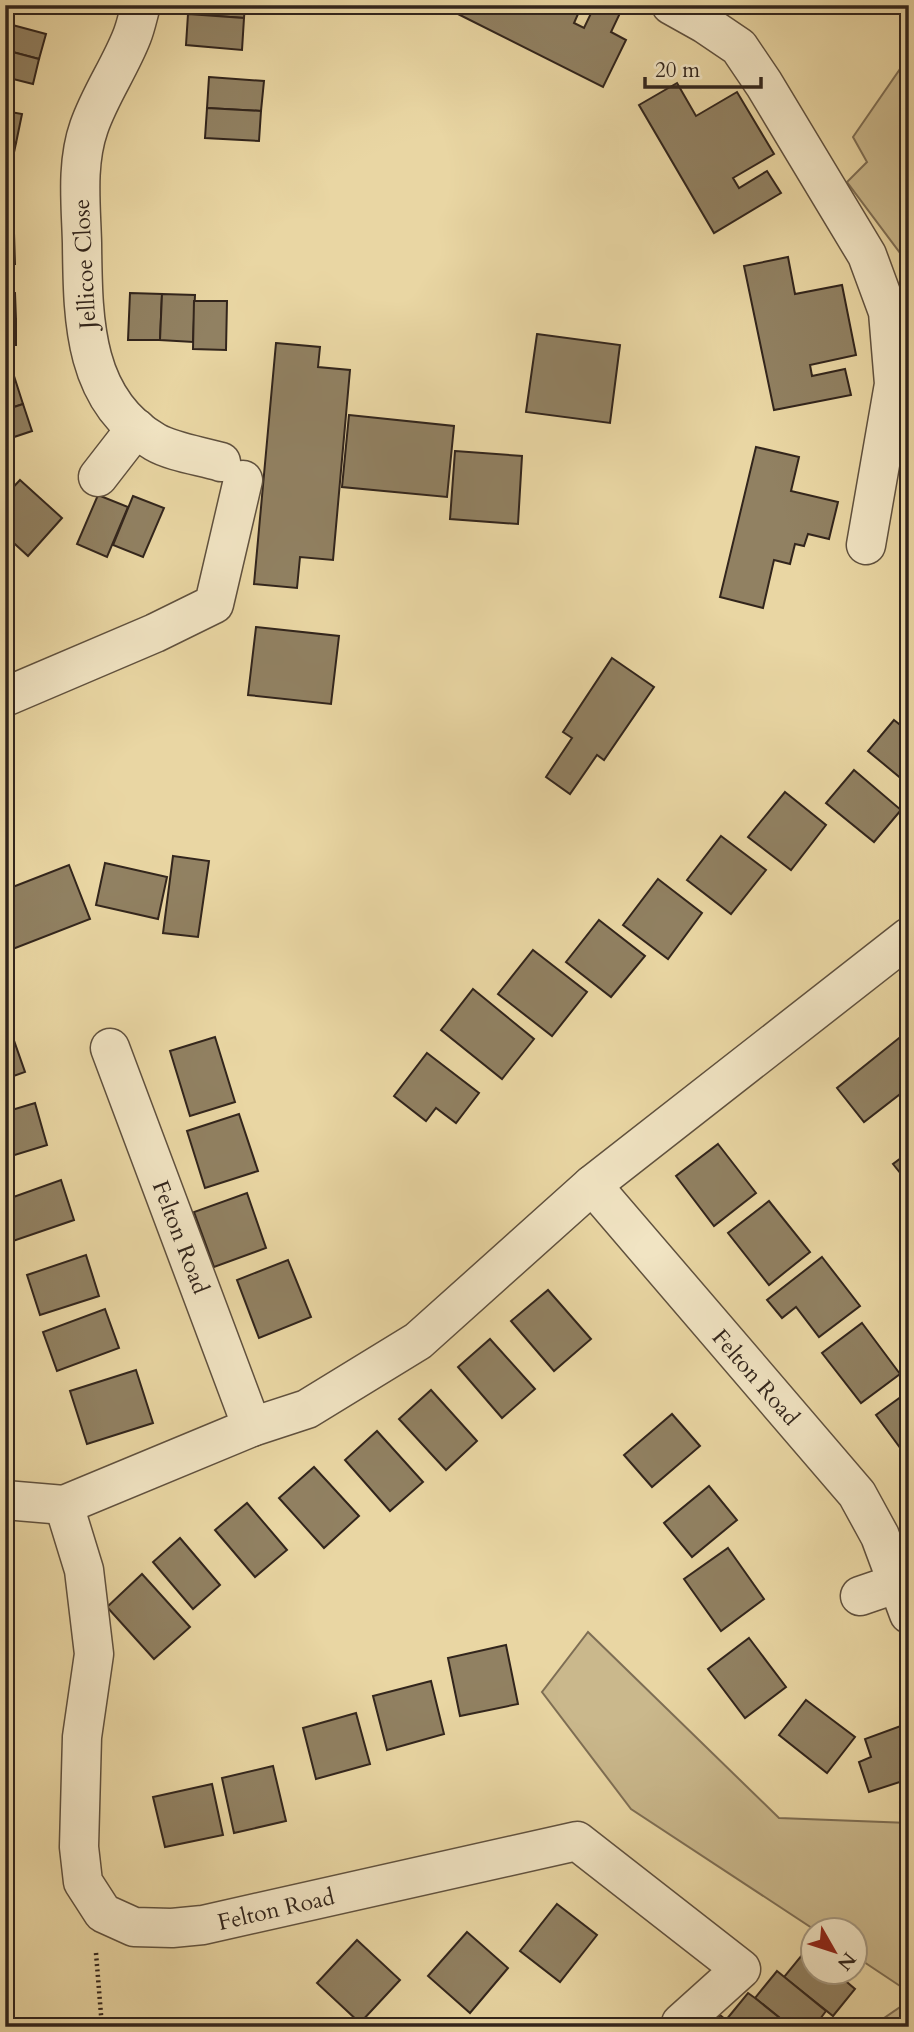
<svg xmlns="http://www.w3.org/2000/svg" width="914" height="2032" viewBox="0 0 914 2032" font-family="Cardo,serif">
<style>
.green{fill:#cab88c;stroke:#7e6e54;stroke-width:2}
.building{fill:#918162;stroke:#32251c;stroke-width:2}
.lines{fill:none;stroke-linecap:round;stroke-linejoin:round}
.minor-casing{stroke:#60513e;stroke-width:41}
.path{stroke:#32251c;stroke-width:4.5;stroke-dasharray:2 3.5;stroke-linecap:butt}
.minor{stroke:#f1e4c3;stroke-width:38}
.labels{text-anchor:middle;stroke-width:5;stroke-linejoin:round;paint-order:stroke}
.street-label{font-size:23px;fill:#32251c;stroke:#f1e4c3}
</style>
<rect width="100%" height="100%" fill="#e9d6a3"/>
<filter id="stains"><feTurbulence type="fractalNoise" baseFrequency=".00286" numOctaves="4"/><feColorMatrix values="0 0 0 0 .2 0 0 0 0 .09 0 0 0 0 .02 0 0 0 .5 -.17"/></filter>
<radialGradient id="worn" r=".72"><stop offset=".6" stop-color="#630" stop-opacity="0"/><stop offset="1" stop-color="#630" stop-opacity=".3"/></radialGradient>
<g class="green">
<path d="M 909,56 L 909,265 L 847,182 L 867,162 L 853,137 Z"/>
<path d="M 588,1632 L 779,1818 L 909,1823 L 909,1992 L 855,1956 L 855,1930 L 815,1930 L 631,1809 L 542,1692 Z"/>
<path d="M 909,2001 L 909,2027 L 871,2027 Z"/>
</g>
<g class="building">
<path d="M 189,5 L 245,5 L 244,18 L 188,14 Z"/>
<path d="M 440,5 L 582,5 L 574,23 L 584,28 L 595,5 L 615,5 L 622,9 L 611,32 L 626,40 L 603,87 Z"/>
<path d="M 188,14 L 244,18 L 242,50 L 186,45 Z"/>
<path d="M 5,23 L 46,34 L 39,59 L 5,50 Z"/>
<path d="M 5,50 L 39,59 L 33,84 L 5,77 Z"/>
<path d="M 209,77 L 264,81 L 261,111 L 207,108 Z"/>
<path d="M 677,83 L 696,116 L 737,92 L 774,154 L 733,178 L 739,188 L 767,171 L 781,193 L 714,233 L 639,105 Z"/>
<path d="M 207,108 L 261,111 L 259,141 L 205,138 Z"/>
<path d="M 5,111 L 22,114 L 16,143 L 5,141 Z"/>
<path d="M 5,141 L 16,143 L 10,171 L 5,170 Z"/>
<path d="M 5,203 L 12,203 L 14,233 L 5,234 Z"/>
<path d="M 14,233 L 15,264 L 5,264 L 5,234 Z"/>
<path d="M 788,257 L 795,294 L 842,285 L 856,355 L 810,365 L 812,376 L 845,369 L 851,395 L 774,410 L 744,266 Z"/>
<path d="M 15,293 L 16,319 L 5,319 L 5,294 Z"/>
<path d="M 130,293 L 162,294 L 160,340 L 128,340 Z"/>
<path d="M 162,294 L 195,295 L 193,342 L 160,340 Z"/>
<path d="M 194,301 L 227,301 L 226,350 L 193,349 Z"/>
<rect x="5" y="319" width="11" height="26"/>
<path d="M 537,334 L 620,345 L 610,423 L 526,412 Z"/>
<path d="M 276,343 L 320,347 L 318,367 L 350,370 L 333,560 L 300,557 L 297,588 L 254,584 Z"/>
<path d="M 14,376 L 23,404 L 5,410 L 5,379 Z"/>
<path d="M 23,404 L 32,431 L 5,440 L 5,410 Z"/>
<path d="M 349,415 L 454,426 L 447,497 L 342,487 Z"/>
<path d="M 756,447 L 799,457 L 791,491 L 838,502 L 829,539 L 808,534 L 804,546 L 795,544 L 790,564 L 774,560 L 763,608 L 720,597 Z"/>
<path d="M 455,451 L 522,456 L 518,524 L 450,519 Z"/>
<path d="M 20,480 L 62,518 L 28,556 L 5,535 L 5,496 Z"/>
<path d="M 98,495 L 128,507 L 107,557 L 77,544 Z"/>
<path d="M 133,496 L 164,508 L 143,557 L 113,545 Z"/>
<path d="M 256,627 L 339,636 L 331,704 L 248,695 Z"/>
<path d="M 612,658 L 654,687 L 604,760 L 597,755 L 570,794 L 546,777 L 572,738 L 563,732 Z"/>
<path d="M 894,720 L 909,732 L 909,785 L 868,751 Z"/>
<path d="M 854,770 L 901,810 L 874,842 L 826,803 Z"/>
<path d="M 785,792 L 826,825 L 791,870 L 748,837 Z"/>
<path d="M 721,836 L 766,870 L 731,914 L 687,880 Z"/>
<path d="M 173,856 L 209,861 L 198,937 L 163,933 Z"/>
<path d="M 105,863 L 167,877 L 158,919 L 96,905 Z"/>
<path d="M 69,865 L 90,919 L 5,952 L 5,890 Z"/>
<path d="M 658,879 L 702,913 L 668,959 L 623,925 Z"/>
<path d="M 599,920 L 645,956 L 611,997 L 566,962 Z"/>
<path d="M 533,950 L 587,992 L 552,1036 L 498,994 Z"/>
<path d="M 473,989 L 534,1039 L 502,1079 L 441,1030 Z"/>
<path d="M 5,1015 L 25,1072 L 5,1079 Z"/>
<path d="M 909,1030 L 909,1108 L 899,1095 L 864,1122 L 837,1088 Z"/>
<path d="M 215,1037 L 235,1102 L 190,1116 L 170,1051 Z"/>
<path d="M 427,1053 L 479,1093 L 456,1123 L 436,1108 L 426,1121 L 394,1096 Z"/>
<path d="M 35,1103 L 47,1145 L 5,1158 L 5,1112 Z"/>
<path d="M 239,1114 L 258,1171 L 205,1188 L 187,1131 Z"/>
<path d="M 718,1144 L 756,1193 L 714,1226 L 676,1176 Z"/>
<path d="M 909,1152 L 909,1184 L 893,1164 Z"/>
<path d="M 61,1180 L 74,1220 L 13,1241 L 5,1218 L 5,1200 Z"/>
<path d="M 247,1193 L 266,1248 L 214,1267 L 194,1212 Z"/>
<path d="M 769,1201 L 810,1252 L 769,1285 L 728,1233 Z"/>
<path d="M 86,1255 L 99,1296 L 40,1315 L 27,1275 Z"/>
<path d="M 822,1257 L 860,1306 L 819,1337 L 796,1307 L 782,1318 L 767,1300 Z"/>
<path d="M 288,1260 L 311,1317 L 259,1338 L 237,1280 Z"/>
<path d="M 548,1290 L 591,1339 L 554,1371 L 511,1321 Z"/>
<path d="M 105,1309 L 119,1348 L 57,1371 L 43,1332 Z"/>
<path d="M 862,1323 L 900,1374 L 861,1403 L 822,1353 Z"/>
<path d="M 490,1339 L 535,1389 L 502,1418 L 458,1367 Z"/>
<path d="M 136,1370 L 153,1423 L 87,1444 L 70,1391 Z"/>
<path d="M 431,1390 L 477,1441 L 446,1470 L 399,1419 Z"/>
<path d="M 909,1391 L 909,1460 L 876,1415 Z"/>
<path d="M 672,1414 L 700,1446 L 652,1487 L 624,1455 Z"/>
<path d="M 377,1431 L 423,1482 L 390,1511 L 345,1460 Z"/>
<path d="M 314,1467 L 359,1516 L 324,1548 L 279,1498 Z"/>
<path d="M 709,1486 L 737,1520 L 692,1557 L 664,1523 Z"/>
<path d="M 247,1503 L 287,1550 L 255,1577 L 215,1530 Z"/>
<path d="M 180,1538 L 220,1585 L 193,1609 L 153,1562 Z"/>
<path d="M 728,1548 L 764,1599 L 721,1631 L 684,1579 Z"/>
<path d="M 142,1574 L 190,1627 L 154,1659 L 107,1607 Z"/>
<path d="M 749,1638 L 786,1687 L 745,1718 L 708,1669 Z"/>
<path d="M 506,1645 L 518,1704 L 460,1716 L 448,1658 Z"/>
<path d="M 431,1681 L 444,1734 L 387,1750 L 373,1696 Z"/>
<path d="M 806,1700 L 855,1737 L 827,1773 L 779,1735 Z"/>
<path d="M 356,1713 L 370,1764 L 316,1779 L 303,1728 Z"/>
<path d="M 909,1723 L 909,1779 L 869,1792 L 859,1762 L 871,1757 L 865,1739 Z"/>
<path d="M 273,1766 L 286,1821 L 234,1833 L 222,1778 Z"/>
<path d="M 212,1784 L 223,1835 L 165,1847 L 153,1797 Z"/>
<path d="M 557,1904 L 597,1935 L 560,1982 L 520,1951 Z"/>
<path d="M 467,1932 L 508,1968 L 470,2013 L 428,1976 Z"/>
<path d="M 357,1940 L 400,1980 L 360,2023 L 317,1983 Z"/>
<path d="M 806,1950 L 813,1955 L 813,1972 L 835,1972 L 855,1989 L 833,2016 L 784,1977 Z"/>
<path d="M 777,1971 L 826,2011 L 814,2027 L 791,2027 L 755,1998 Z"/>
<path d="M 748,1993 L 755,1998 L 791,2027 L 734,2027 L 726,2020 Z"/>
<path d="M 720,2015 L 726,2020 L 734,2027 L 711,2027 Z"/>
</g>
<g class="lines">
<defs>
<g id="minor">
<path d="M 141,5 C 138,15 136,26 132,36 C 120,67 100,95 89,127 C 76,164 81,205 82,243 C 83,317 82,400 155,442 C 172,452 201,456 221,462"/>
<path d="M 671,5 L 705,24 L 739,47 L 764,84 L 867,255 L 888,312 L 894,384 L 866,545"/>
<path d="M 98,477 L 136,428"/>
<path d="M 5,697 L 155,633 L 214,604 L 243,480"/>
<path d="M 110,1048 L 252,1427"/>
<path d="M 592,1185 L 857,1494 L 880,1536 L 909,1614"/>
<path d="M 5,1500 L 64,1505 L 252,1427 L 307,1409 L 418,1341 L 592,1185 L 909,937"/>
<path d="M 64,1505 L 84,1570 L 94,1654 L 82,1737 L 79,1847 L 83,1882 L 103,1913 L 134,1927 L 172,1928 L 203,1925 L 577,1841 L 741,1969 L 681,2023"/>
<path d="M 860,1596 L 898,1583"/>
</g>
</defs>
<use href="#minor" class="minor-casing"/>
<path class="path" d="M 96,1953 L 102,2027"/>
<use href="#minor" class="minor"/>
</g>
<g class="labels">
<g class="street-label">
<text transform="translate(84 264) rotate(-93)" y="8">Jellicoe Close</text>
<text transform="translate(181 1237) rotate(69)" y="8">Felton Road</text>
<text transform="translate(756 1377) rotate(49)" y="8">Felton Road</text>
<text transform="translate(276 1909) rotate(-13)" y="8">Felton Road</text>
</g>
</g>
<rect width="914" height="2032" fill="none" stroke="#e9d6a3" stroke-width="28"/>
<rect x="7" y="7" width="900" height="2018" fill="none" stroke="#32251c" stroke-width="3.5"/>
<rect x="14" y="14" width="886" height="2004" fill="none" stroke="#32251c" stroke-width="2"/>
<g transform="translate(834 1951) rotate(129)"><circle r="33" fill="#f1e4c3" stroke="#a59880" stroke-width="2"/>
<path d="M0-5L12 26L0 18L-12 26Z" fill="#8f2418"/>
<text y="-10" font-size="19" font-weight="bold" text-anchor="middle" fill="#32251c">N</text>
</g>
<path d="M645 77v10h116v-10" fill="none" stroke="#32251c" stroke-width="3.5"/>
<text x="655" y="77" font-size="21" fill="#32251c" stroke="#f1e4c3" stroke-width="5" paint-order="stroke">20 m</text>
<rect width="100%" height="100%" filter="url(#stains)"/>
<rect width="100%" height="100%" fill="url(#worn)"/>
</svg>
